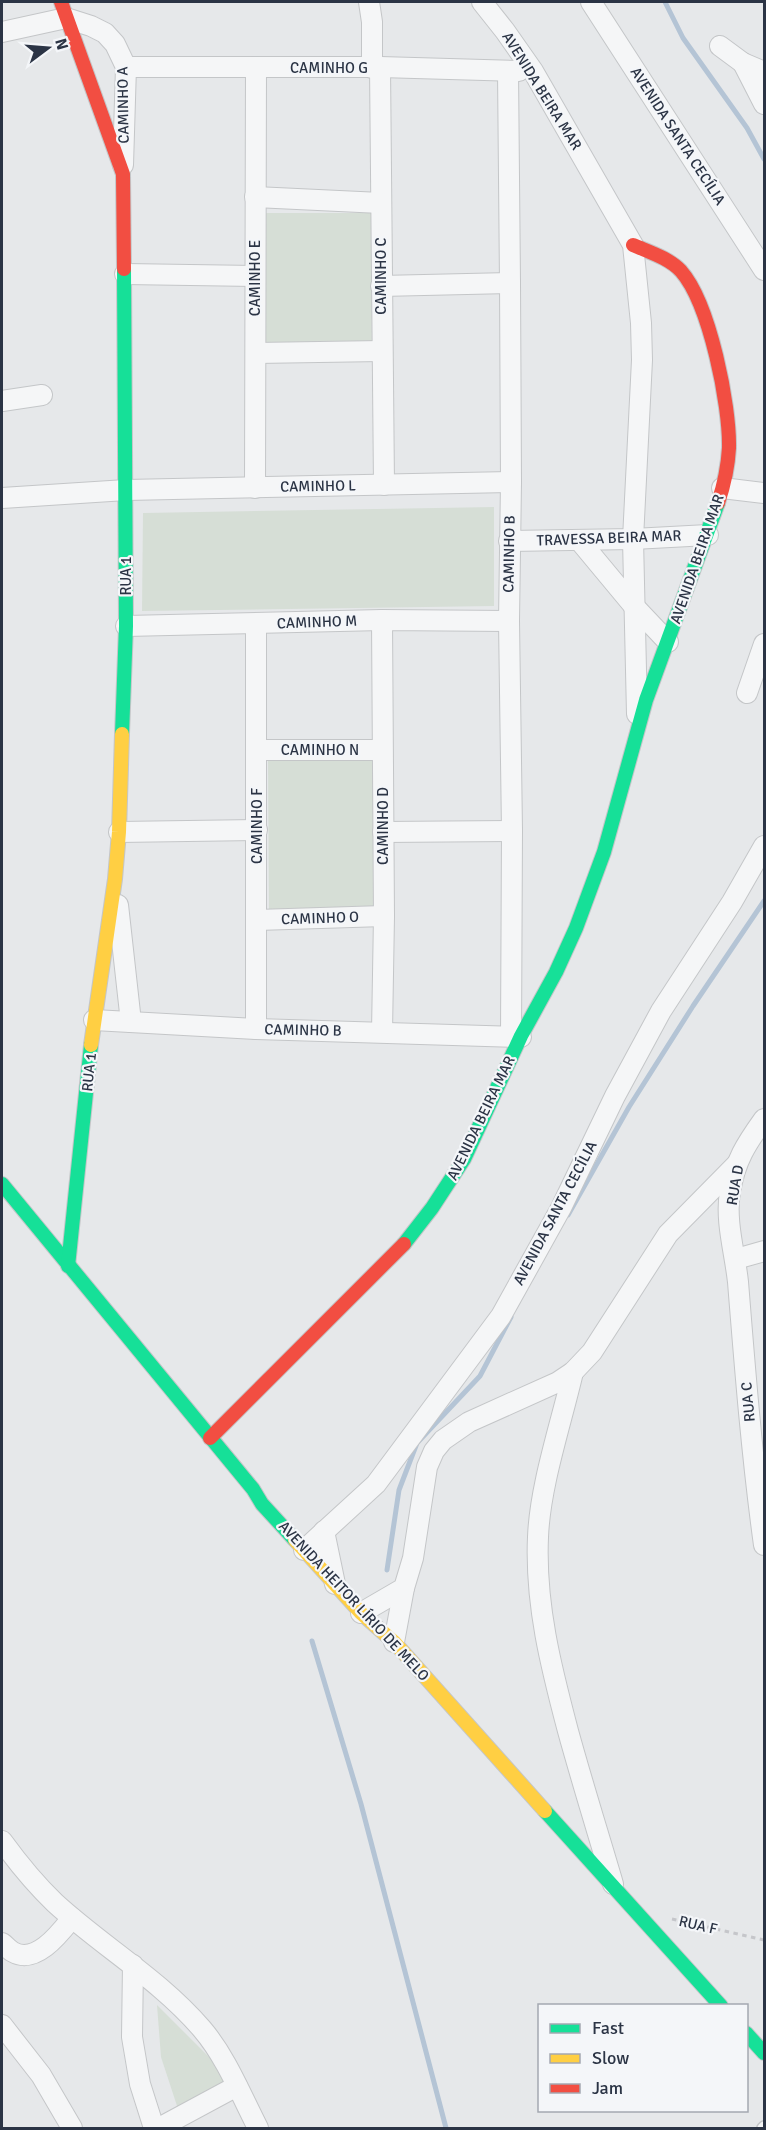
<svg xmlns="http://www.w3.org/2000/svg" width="766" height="2130" viewBox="0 0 766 2130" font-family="Signika,sans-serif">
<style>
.green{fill:#d6ded6}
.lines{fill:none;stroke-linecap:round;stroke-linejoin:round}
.stream{stroke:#b4c4d5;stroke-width:5}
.lane-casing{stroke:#c4c6c8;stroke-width:12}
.street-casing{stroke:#c4c6c8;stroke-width:22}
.fast-casing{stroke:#c4c6c8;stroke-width:16}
.slow-casing{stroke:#c4c6c8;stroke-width:16}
.jam-casing{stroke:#c4c6c8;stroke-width:16}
.path{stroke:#c5c6ca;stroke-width:3;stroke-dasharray:4.5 4.5;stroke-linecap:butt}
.lane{stroke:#f5f6f7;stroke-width:9}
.street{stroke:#f5f6f7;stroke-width:20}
.fast{stroke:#16e098;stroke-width:14}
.slow{stroke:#ffcf43;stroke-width:14}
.jam{stroke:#f24e42;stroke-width:14}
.labels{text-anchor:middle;stroke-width:4.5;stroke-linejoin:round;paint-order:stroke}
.street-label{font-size:15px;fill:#2b3445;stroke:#f4f6f9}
</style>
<rect width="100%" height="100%" fill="#e6e8ea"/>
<g class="green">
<path d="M 264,213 L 371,213 L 372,362 L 265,362 Z"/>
<path d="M 494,507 L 494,606 L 142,611 L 143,513 Z"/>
<path d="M 375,759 L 376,908 L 269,909 L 268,760 Z"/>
<path d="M 157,2005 L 211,2059 L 235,2090 L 179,2112 L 161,2057 Z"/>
</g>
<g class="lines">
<g class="stream">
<path d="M 665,2 L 683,38 L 747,128 L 764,159"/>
<path d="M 568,1215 L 629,1107 L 693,1006 L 764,901"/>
<path d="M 387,1570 L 399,1490 L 417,1443 L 480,1376 L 511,1317"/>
<path d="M 312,1641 L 361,1804 L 446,2128"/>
</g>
<defs>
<path id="lane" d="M 762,2128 L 764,2126"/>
<g id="street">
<path d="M 369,2 L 372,22 L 372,68"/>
<path d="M 482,2 L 505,31 L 533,71 L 633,245 L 641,323 L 642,360 L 633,539 L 637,714"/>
<path d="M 591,2 L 764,270"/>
<path d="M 2,32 L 66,18 L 91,26 L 105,33 L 115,44 L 126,67 L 123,165"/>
<path d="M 720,46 L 743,63 L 764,72"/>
<path d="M 743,63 L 764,104"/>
<path d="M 126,67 L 380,67 L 519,71"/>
<path d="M 380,67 L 384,485"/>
<path d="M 508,71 L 510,283 L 511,482 L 509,621 L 512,831 L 511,1037"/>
<path d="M 255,197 L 381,203"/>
<path d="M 125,274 L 255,276"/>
<path d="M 381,286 L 510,283"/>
<path d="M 256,353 L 382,351"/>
<path d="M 2,401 L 42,395"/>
<path d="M 255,488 L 256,67"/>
<path d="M 722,488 L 764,493"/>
<path d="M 2,498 L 126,490 L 511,482"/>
<path d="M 579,540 L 633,605 L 668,642"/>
<path d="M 509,541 L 633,539 L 708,535"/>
<path d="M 256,624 L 256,1029"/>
<path d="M 126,626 L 382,620 L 509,621"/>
<path d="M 747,693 L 764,644"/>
<path d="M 257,750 L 382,750"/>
<path d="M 119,832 L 257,830"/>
<path d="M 383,832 L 512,831"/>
<path d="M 118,905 L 131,1022"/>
<path d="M 257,920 L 384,916"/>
<path d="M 94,1020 L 256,1029 L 521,1037"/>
<path d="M 382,1032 L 384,916 L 382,620"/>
<path d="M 764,1119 C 746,1144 735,1161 730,1192 C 725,1221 735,1253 738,1282 C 745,1370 752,1458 764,1545"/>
<path d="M 736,1259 L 764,1251"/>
<path d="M 573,1372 C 561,1424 540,1485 538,1537 C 535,1604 551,1667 568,1731 C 582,1782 598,1833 613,1884"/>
<path d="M 324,1531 L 335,1584"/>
<path d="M 304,1550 L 376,1484 L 501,1316 L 561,1208 L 615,1096 L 661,1011 L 732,902 L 764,846"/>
<path d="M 361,1613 L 404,1588 L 413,1558 L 427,1467 L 434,1451 L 443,1440 L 469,1422 L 558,1382 L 573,1372 L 592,1352 L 668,1234 L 736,1165"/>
<path d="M 394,1642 L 404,1588"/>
<path d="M 2,1841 C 18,1863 35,1884 55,1903 C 103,1947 159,1979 202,2029 C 226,2057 241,2095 258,2128"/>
<path d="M 2,1943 C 5,1945 9,1950 13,1952 C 36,1965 60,1933 72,1918"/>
<path d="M 133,1965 L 132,2037 L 140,2084 L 154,2128"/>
<path d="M 2,2025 L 41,2075 L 72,2128"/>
<path d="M 159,2128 L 237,2086"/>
</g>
<g id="fast">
<path d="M 122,734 L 126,626 L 124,269"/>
<path d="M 2,1184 L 253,1489 L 262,1504 L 295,1540"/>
<path d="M 404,1244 L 432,1208 L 464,1159 L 521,1036 L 556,972 L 576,928 L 604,852 L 646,700 L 718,503"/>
<path d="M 68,1266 L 91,1045"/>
<path d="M 545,1811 L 721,2006"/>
<path d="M 746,2033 L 764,2053"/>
</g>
<g id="slow">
<path d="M 91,1045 L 115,879 L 119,832 L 122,734"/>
<path d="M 295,1540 L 361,1613 L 394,1642 L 545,1811"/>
</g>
<g id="jam">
<path d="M 61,2 L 123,174 L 124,269"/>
<path d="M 633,245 C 649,252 669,258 681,271 C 710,304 730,406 729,448 C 728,466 724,485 718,503"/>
<path d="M 210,1438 L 404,1244"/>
</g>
</defs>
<use href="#lane" class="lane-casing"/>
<use href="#street" class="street-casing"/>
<use href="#fast" class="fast-casing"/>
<use href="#slow" class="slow-casing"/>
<use href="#jam" class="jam-casing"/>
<path class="path" d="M 672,1919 L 764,1940"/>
<use href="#lane" class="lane"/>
<use href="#street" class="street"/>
<use href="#fast" class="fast"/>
<use href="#slow" class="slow"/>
<use href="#jam" class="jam"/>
</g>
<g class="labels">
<g class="street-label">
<text x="329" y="73">CAMINHO G</text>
<text transform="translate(542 91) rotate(58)" y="5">AVENIDA BEIRA MAR</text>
<text transform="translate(123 105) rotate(-91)" y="5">CAMINHO A</text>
<text transform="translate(678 136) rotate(57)" y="5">AVENIDA SANTA CECÍLIA</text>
<text transform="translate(381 276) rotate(-90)" y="5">CAMINHO C</text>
<text transform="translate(255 278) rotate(-90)" y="5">CAMINHO E</text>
<text transform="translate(318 486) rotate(-1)" y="5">CAMINHO L</text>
<text transform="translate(609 538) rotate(-2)" y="5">TRAVESSA BEIRA MAR</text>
<text transform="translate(509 554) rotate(-89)" y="5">CAMINHO B</text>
<text transform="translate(697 559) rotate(-71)" y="5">AVENIDA BEIRA MAR</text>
<text transform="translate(126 576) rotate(-90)" y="5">RUA 1</text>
<text transform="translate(317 622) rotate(-2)" y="5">CAMINHO M</text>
<text x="320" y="755">CAMINHO N</text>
<text transform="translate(257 826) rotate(-90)" y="5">CAMINHO F</text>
<text transform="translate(383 826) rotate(-90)" y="5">CAMINHO D</text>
<text transform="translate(320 918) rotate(-2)" y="5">CAMINHO O</text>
<text transform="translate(303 1030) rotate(1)" y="5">CAMINHO B</text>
<text transform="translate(89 1072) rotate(-84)" y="5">RUA 1</text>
<text transform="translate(481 1118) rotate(-64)" y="5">AVENIDA BEIRA MAR</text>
<text transform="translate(735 1185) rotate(-80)" y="5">RUA D</text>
<text transform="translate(555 1213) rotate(-62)" y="5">AVENIDA SANTA CECÍLIA</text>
<text transform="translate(748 1402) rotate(-95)" y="5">RUA C</text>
<text transform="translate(354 1601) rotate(47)" y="5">AVENIDA HEITOR LÍRIO DE MELO</text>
<text transform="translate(698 1925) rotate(13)" y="5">RUA F</text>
</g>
</g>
<rect width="766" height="2130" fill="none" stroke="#2b3445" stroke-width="6"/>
<rect x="538" y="2004" width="210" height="108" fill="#f4f6f9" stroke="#a4a8b1" stroke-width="1.5"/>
<rect x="550" y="2024" width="30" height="9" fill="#16e098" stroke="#a4a8b1" stroke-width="1.5"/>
<text x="592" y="2034" font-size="18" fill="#2b3445">Fast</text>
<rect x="550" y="2054" width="30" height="9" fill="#ffcf43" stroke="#a4a8b1" stroke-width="1.5"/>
<text x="592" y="2064" font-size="18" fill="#2b3445">Slow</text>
<rect x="550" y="2084" width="30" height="9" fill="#f24e42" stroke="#a4a8b1" stroke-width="1.5"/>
<text x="592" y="2094" font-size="18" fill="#2b3445">Jam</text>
<g transform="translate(48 48) rotate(74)" stroke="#f4f6f9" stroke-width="4.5" paint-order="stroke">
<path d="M0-4.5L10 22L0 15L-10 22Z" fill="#2b3445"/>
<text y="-9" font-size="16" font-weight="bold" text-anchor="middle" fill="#2b3445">N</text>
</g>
</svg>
